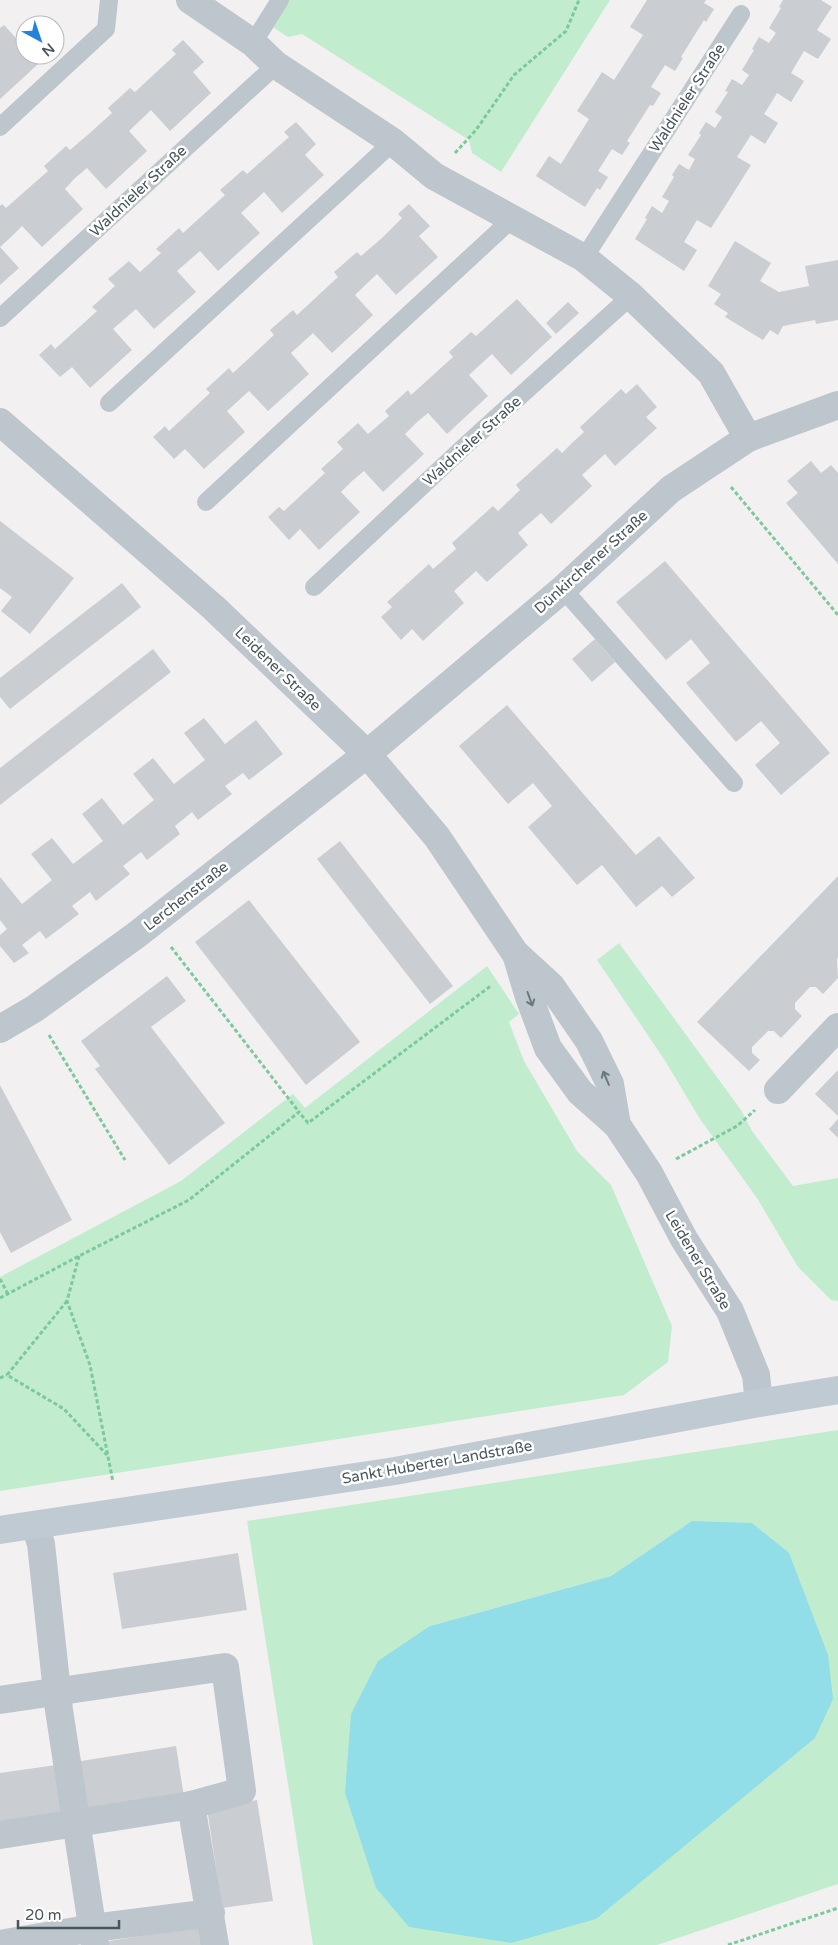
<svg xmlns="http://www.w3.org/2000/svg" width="838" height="1945" viewBox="0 0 838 1945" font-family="'Varela Round',sans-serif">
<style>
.green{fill:#c1edce;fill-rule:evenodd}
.water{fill:#91dde8}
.building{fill:#caced2}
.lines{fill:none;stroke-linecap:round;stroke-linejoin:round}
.path{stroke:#7bc99c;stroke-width:3;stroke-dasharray:4 2.5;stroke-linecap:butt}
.lane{stroke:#bdc6cc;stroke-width:18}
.street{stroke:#bdc6cc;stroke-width:28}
.secondary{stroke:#bfcad3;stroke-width:28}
.oneway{stroke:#6c777e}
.labels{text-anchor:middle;stroke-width:5;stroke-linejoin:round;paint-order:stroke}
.street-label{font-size:15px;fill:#49555d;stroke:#fff}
</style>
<rect width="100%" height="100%" fill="#f2f0f0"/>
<g class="green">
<path d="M 287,0 L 610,0 L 501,172 L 472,153 L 469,140 L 302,34 L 288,37 L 271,26 Z"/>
<path d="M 619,943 L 741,1110 L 752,1131 L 793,1186 L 838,1178 L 838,1301 L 831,1300 L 798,1267 L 757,1198 L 700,1119 L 664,1059 L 597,960 Z"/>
<path d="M 487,966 L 519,1014 L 509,1022 L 524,1061 L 577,1151 L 611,1185 L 672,1326 L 668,1362 L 624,1395 L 0,1491 L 0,1277 L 181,1181 L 293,1094 L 305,1108 Z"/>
<path d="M 838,1430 L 838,1884 L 657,1945 L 313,1945 L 247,1521 ZM 692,1521 L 345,1793 L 430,1626 L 611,1576 Z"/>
</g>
<path class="water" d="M 692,1521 L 752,1523 L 789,1553 L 828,1655 L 833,1699 L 815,1738 L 596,1919 L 511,1943 L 409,1927 L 376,1888 L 345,1793 L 351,1714 L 378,1661 L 430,1626 L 611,1576 Z"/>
<g class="building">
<path d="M 647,0 L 706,0 L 704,3 L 714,9 L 706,22 L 704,20 L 681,57 L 683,58 L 675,71 L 665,65 L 651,87 L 661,93 L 653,106 L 650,105 L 627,141 L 630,143 L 622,155 L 612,149 L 598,171 L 608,177 L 600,190 L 597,188 L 585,207 L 536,176 L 549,156 L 561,164 L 589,119 L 577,111 L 590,91 L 602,72 L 614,80 L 643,35 L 630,27 Z"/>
<path d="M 783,0 L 821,0 L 832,7 L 817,30 L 831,39 L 818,59 L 804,51 L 791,73 L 804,81 L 791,102 L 777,93 L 771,103 L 764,114 L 778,123 L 765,144 L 751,135 L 737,157 L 751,165 L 724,208 L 711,228 L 697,220 L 684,242 L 697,250 L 684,271 L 635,239 L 647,219 L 645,218 L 652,206 L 662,213 L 669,201 L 662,197 L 674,177 L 672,175 L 679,164 L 689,170 L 695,159 L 688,155 L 701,135 L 699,133 L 706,122 L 715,128 L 722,117 L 715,112 L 728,92 L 725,91 L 732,79 L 742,85 L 749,75 L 742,70 L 754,50 L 752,49 L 759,37 L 769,43 L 776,33 L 769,28 L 781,8 L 779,7 Z"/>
<path d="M 4,25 L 25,48 L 25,55 L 48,55 L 0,99 L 0,28 Z"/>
<path d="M 55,36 L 61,43 L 55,49 Z"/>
<path d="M 183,40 L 204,62 L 193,72 L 211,93 L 170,131 L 151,110 L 129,131 L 147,151 L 106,189 L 87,168 L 75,178 L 65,189 L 83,209 L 42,247 L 22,226 L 11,237 L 0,247 L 19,268 L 0,285 L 0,206 L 2,204 L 6,208 L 48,171 L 44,166 L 66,146 L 70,150 L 91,132 L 112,113 L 108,108 L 130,88 L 135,92 L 176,54 L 172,50 Z"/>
<path d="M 296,122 L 316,144 L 305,155 L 324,175 L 282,213 L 264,192 L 241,213 L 260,233 L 218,271 L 200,251 L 177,271 L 196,292 L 154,329 L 136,309 L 113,329 L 132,350 L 90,388 L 72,367 L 60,377 L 39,355 L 51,344 L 55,349 L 97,311 L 92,307 L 115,286 L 108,279 L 129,261 L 140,272 L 161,253 L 156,249 L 179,228 L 183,233 L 225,195 L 220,190 L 243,170 L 247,174 L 289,137 L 284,132 Z"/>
<path d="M 409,204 L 430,226 L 419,236 L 438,257 L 396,295 L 377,274 L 355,295 L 373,315 L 332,353 L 313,333 L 291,353 L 309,374 L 268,411 L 249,391 L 227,411 L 245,432 L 204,469 L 185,449 L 174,459 L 153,437 L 165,426 L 169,431 L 210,393 L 206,389 L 229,368 L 233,373 L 274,335 L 270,330 L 293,310 L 297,315 L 338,277 L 334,272 L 357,252 L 361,256 L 382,238 L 402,218 L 398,214 Z"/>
<path d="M 735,241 L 771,263 L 760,281 L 779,292 L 809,286 L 805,266 L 838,260 L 838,320 L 816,324 L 815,320 L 783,326 L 778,335 L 770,330 L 763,340 L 725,317 L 728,313 L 714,304 L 721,294 L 708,286 Z"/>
<path d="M 517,299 L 552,337 L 511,375 L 492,354 L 469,375 L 488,396 L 447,434 L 428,413 L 416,423 L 405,434 L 424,454 L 383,492 L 364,471 L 352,481 L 341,492 L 360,512 L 319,550 L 300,529 L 289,540 L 268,517 L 279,507 L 284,511 L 325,473 L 321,469 L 343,449 L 337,442 L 358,423 L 368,434 L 389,416 L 385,411 L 408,390 L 411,395 L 453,357 L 449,352 L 471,332 L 476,336 Z"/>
<path d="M 568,302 L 579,313 L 556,334 L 546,323 Z"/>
<path d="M 637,384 L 657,407 L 646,417 L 657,428 L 615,466 L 605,454 L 582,475 L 592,486 L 551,524 L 541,513 L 518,533 L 528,545 L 487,582 L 476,571 L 454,591 L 464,603 L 423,641 L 412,629 L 401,640 L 381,617 L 392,607 L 387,602 L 429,564 L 433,569 L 456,549 L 452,543 L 493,506 L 498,511 L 520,490 L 516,485 L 557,448 L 562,453 L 573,442 L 584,432 L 580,427 L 621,389 L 626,394 Z"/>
<path d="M 811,461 L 821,473 L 831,465 L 838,473 L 838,564 L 786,503 L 798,493 L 787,481 Z"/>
<path d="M 0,521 L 74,578 L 30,634 L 1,611 L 12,597 L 0,588 Z"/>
<path d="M 665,561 L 830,753 L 781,795 L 755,765 L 780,743 L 761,721 L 736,742 L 686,683 L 710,663 L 691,639 L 666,660 L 616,602 Z"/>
<path d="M 122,583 L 141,607 L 10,709 L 0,697 L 0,678 Z"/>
<path d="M 595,639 L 615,662 L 592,682 L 572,659 Z"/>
<path d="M 153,649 L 171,672 L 0,805 L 0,768 Z"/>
<path d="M 507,705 L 636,855 L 659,836 L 695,878 L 672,897 L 662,886 L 636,907 L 602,865 L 577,885 L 528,827 L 552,806 L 533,783 L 508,804 L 459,746 Z"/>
<path d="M 204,718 L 225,744 L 256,720 L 283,754 L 249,780 L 243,773 L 225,786 L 232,794 L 198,820 L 192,812 L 175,826 L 180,834 L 147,860 L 141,852 L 123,866 L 130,874 L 96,901 L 90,892 L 72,906 L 79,914 L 46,939 L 40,931 L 22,945 L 29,953 L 14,963 L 0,946 L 0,935 L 7,929 L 0,920 L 0,877 L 22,904 L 52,880 L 31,854 L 52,838 L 73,864 L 103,841 L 82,814 L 102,798 L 123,825 L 154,800 L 133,774 L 153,758 L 174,784 L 205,760 L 184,733 Z"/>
<path d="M 340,841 L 453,986 L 430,1004 L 317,859 Z"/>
<path d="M 838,876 L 838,957 L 837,959 L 838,978 L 823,994 L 816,987 L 810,987 L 795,1003 L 795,1009 L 802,1016 L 781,1038 L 774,1031 L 768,1031 L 752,1047 L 752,1053 L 760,1060 L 749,1071 L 697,1022 Z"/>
<path d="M 249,900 L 360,1042 L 306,1085 L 195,942 Z"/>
<path d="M 167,976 L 186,1001 L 151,1027 L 225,1123 L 169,1165 L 95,1069 L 100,1066 L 81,1041 Z"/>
<path d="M 838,1070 L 838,1116 L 815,1094 Z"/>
<path d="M 0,1085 L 72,1220 L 11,1253 L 0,1232 Z"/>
<path d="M 838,1119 L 838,1138 L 829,1129 Z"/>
<path d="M 238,1553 L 247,1610 L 122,1629 L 113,1573 Z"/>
<path d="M 176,1746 L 184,1797 L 83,1812 L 75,1762 Z"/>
<path d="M 56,1765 L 64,1815 L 0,1825 L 0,1773 Z"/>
<path d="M 257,1800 L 273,1901 L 222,1908 L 207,1808 Z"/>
<path d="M 203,1926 L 206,1945 L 104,1945 L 103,1942 Z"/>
</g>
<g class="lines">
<g class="path">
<path d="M 455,153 L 476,130 L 514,75 L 566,31 L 579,0"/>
<path d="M 731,487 L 838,615"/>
<path d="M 171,947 L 299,1112"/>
<path d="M 49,1035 L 125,1160"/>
<path d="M 676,1159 L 737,1126 L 755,1110"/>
<path d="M 79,1256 L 67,1301 L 90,1365 L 113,1482"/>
<path d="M 0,1279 L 8,1294"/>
<path d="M 0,1298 L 79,1256 L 189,1200 L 299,1112 L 308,1123 L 492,985"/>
<path d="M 67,1301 L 7,1375 L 64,1409 L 107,1455"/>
<path d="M 0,1378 L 7,1375"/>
<path d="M 728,1945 L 838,1908"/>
</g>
<g class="lane">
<path d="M 253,43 L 280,0"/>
<path d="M 0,127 L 106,29 L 109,0"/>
<path d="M 584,258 L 741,14"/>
<path d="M 0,318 L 276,65"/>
<path d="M 109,403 L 393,142"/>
<path d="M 206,502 L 513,218"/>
<path d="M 314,587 L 467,444 L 631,296"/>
<path d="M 563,589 L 734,783"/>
</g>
<g class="street">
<path d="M 190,0 L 253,43 L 276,65 L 393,142 L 434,176 L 584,258 L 631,296 L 711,373 L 748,438"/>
<path d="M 0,422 L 214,608 L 367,754 L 437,837 L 515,953 L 551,986 L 589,1041 L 610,1084 L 617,1125"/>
<path d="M 516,954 L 529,997 L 548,1048 L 580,1092 L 617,1125 L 649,1173 L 684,1239 L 730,1311 L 756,1375 L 759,1403"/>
<path d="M 0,1029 L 34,1009 L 135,936 L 367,754 L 563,589 L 671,489 L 748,438 L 838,405"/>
<path d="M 778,1090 L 838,1027"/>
<path d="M 35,1525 L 41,1544 L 59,1710 L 95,1945"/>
<path d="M 0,1700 L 225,1667 L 242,1791 L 191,1805 L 0,1835"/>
<path d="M 191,1805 L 215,1945"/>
<path d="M 0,1944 L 93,1928 L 211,1913"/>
</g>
<path class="secondary" d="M 0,1530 L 395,1471 L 759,1403 L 838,1390"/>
</g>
<defs><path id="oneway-shaft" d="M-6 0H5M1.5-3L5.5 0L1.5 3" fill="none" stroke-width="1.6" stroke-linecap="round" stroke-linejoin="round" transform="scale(1.25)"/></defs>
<g class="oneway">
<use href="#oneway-shaft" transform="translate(530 999) rotate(70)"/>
<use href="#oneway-shaft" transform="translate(606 1078) rotate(-113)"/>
</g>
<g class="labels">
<g class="street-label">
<text transform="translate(687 98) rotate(-57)" y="5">Waldnieler Straße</text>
<text transform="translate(138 191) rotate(-43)" y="5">Waldnieler Straße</text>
<text transform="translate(472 441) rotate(-42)" y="5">Waldnieler Straße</text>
<text transform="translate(591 562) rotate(-42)" y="5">Dünkirchener Straße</text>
<text transform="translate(278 669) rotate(44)" y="5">Leidener Straße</text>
<text transform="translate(186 896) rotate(-38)" y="5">Lerchenstraße</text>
<text transform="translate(698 1260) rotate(59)" y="5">Leidener Straße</text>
<text transform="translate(437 1462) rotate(-10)" y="5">Sankt Huberter Landstraße</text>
</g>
</g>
<g transform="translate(40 40) rotate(140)"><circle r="24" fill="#ffffff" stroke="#b6bbbe"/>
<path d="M0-4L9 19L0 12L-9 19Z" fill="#2383da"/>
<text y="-8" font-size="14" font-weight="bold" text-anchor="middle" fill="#49555d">N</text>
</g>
<path d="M18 1920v8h101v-8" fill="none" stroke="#49555d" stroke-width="2.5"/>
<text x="25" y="1920" font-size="15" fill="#49555d" stroke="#ffffff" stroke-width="4" paint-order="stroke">20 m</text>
</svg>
